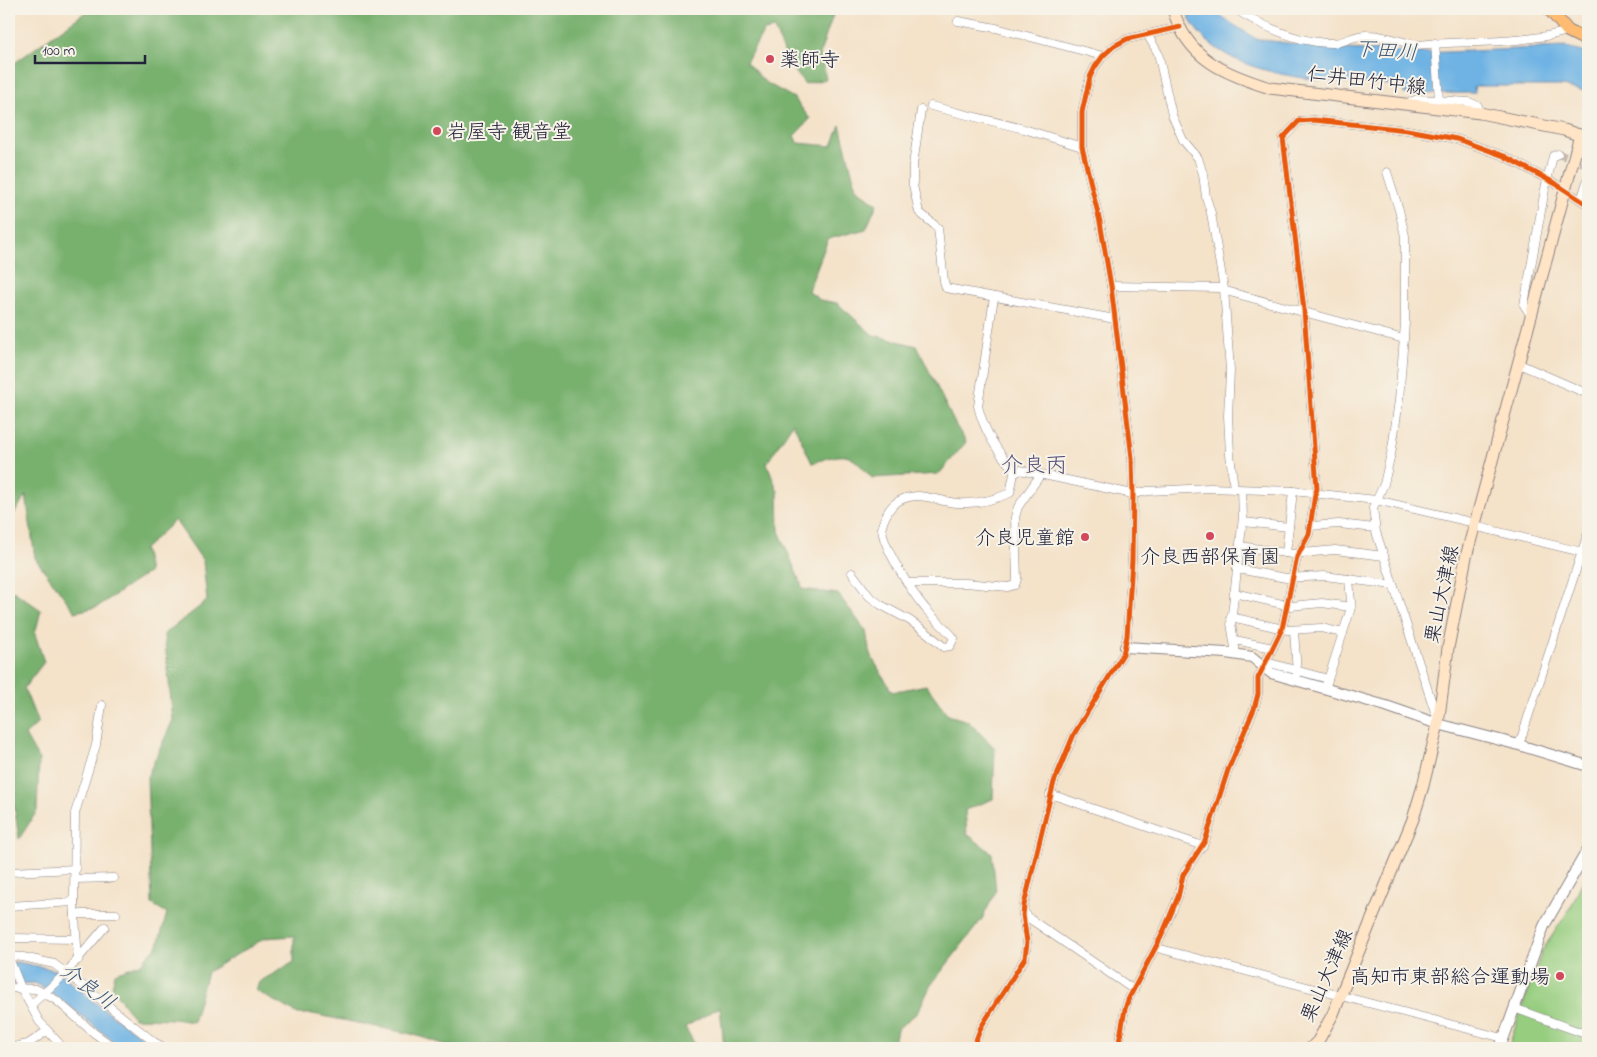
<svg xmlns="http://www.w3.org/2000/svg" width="1597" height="1057" viewBox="0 0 1597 1057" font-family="'Indie Flower','Klee One',sans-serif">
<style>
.green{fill:#96cd7f;stroke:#5c785d}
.forest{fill:#78b06e;stroke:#4d6954}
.water{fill:#6eb3e4;stroke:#486a90}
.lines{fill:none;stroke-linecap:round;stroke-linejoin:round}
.minor-tunnel{stroke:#cabcad;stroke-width:8;stroke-dasharray:8 4;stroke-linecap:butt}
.minor-casing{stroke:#8b8282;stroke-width:9}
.tertiary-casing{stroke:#8b8282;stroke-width:12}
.secondary-casing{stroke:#8b8282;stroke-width:13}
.primary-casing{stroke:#8b8282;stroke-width:14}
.minor{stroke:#fff;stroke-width:8}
.tertiary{stroke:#fff;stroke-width:10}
.secondary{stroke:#ffe4c6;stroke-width:11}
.primary{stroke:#febb71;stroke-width:12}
.cycleway-casing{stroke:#f7f3e8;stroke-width:8}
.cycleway{stroke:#e8590c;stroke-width:5}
.poi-dot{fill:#d1495b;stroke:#f7f3e8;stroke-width:2}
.labels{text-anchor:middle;stroke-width:4;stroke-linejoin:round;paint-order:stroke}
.poi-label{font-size:20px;fill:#22223b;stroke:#f7f3e8;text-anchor:start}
.street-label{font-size:20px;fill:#22223b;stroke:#f7f3e8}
.water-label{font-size:21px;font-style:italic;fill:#3d5576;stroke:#f7f3e8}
.quarter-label{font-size:22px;fill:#554f78;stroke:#f7f3e8}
</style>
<rect width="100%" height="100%" fill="#f7f3e8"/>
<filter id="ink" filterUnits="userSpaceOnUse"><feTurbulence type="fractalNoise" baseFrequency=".02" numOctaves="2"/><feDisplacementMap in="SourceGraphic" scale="10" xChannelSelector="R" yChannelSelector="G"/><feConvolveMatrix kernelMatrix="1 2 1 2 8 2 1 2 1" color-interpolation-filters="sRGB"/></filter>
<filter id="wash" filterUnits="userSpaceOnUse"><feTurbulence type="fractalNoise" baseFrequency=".0096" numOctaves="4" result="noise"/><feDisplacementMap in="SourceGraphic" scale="20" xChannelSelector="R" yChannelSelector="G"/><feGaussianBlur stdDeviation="1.12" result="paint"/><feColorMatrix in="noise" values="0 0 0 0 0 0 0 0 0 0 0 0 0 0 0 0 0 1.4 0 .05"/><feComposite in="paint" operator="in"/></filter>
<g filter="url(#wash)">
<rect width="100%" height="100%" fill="#f4e2c9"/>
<path class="green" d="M 1588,869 L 1588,1048 L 1508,1048 L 1542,951 L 1571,907 Z"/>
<g class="forest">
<path d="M 88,9 L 835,9 L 820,53 L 826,79 L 805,84 L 790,65 L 774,29 L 764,31 L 746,62 L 765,82 L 794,98 L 810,119 L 794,136 L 798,143 L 832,146 L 840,125 L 856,188 L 877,204 L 866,229 L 828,239 L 808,291 L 820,300 L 837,303 L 873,335 L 917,346 L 955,424 L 966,442 L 939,474 L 872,478 C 848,451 847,452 812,463 L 793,423 L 767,463 L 778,492 L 779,531 L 803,589 L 838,594 L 866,631 L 870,654 L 892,692 L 926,685 L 948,715 L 968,721 L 995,748 L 993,799 L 965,810 L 967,834 L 992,853 L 996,891 L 982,919 L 931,985 L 917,1013 L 897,1029 L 893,1048 L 724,1048 L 720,1007 L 685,1027 L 697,1048 L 573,1048 L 562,1042 L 453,1047 L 411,1034 L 313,1014 L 298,1014 L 256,991 L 259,982 L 294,962 L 294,936 L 265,938 L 207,972 L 193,1022 L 173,1019 L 134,1018 L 112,988 L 115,973 L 140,964 L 158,945 L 167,913 L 152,904 L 147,777 L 173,720 L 164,634 L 207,601 L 203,561 L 175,520 L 144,549 L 149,572 L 97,607 L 75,612 L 35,558 L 26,495 L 9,522 L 9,67 L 87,11 Z"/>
<path d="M 9,588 L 41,610 L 35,634 L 44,662 L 24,688 L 38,723 L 25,735 L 39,760 L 37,811 L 19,839 L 14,804 L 9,807 Z"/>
</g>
<g class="water">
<path d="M 1185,9 L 1217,9 L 1220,16 L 1256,39 L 1326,48 L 1421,53 L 1565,47 L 1588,54 L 1588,92 L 1562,86 L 1474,86 L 1475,93 L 1404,94 L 1404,85 C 1341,82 1238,83 1196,29 C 1191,24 1189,15 1185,9 Z"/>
<path d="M 17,962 L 56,970 L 98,1005 L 157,1048 L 122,1048 L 64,1002 L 35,983 L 9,984 L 9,963 Z"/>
</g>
</g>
<g filter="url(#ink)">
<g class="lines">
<path class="minor-tunnel" d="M 1558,154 L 1586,164"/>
<defs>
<g id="minor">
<path d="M 1235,9 C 1264,27 1299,44 1335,43 C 1346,42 1356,34 1368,35 C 1385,35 1400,42 1416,45 C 1466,40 1519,45 1568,31"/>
<path d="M 958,21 L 996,28 L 1103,56"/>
<path d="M 1147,34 L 1158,53 L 1172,115 L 1183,140 L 1198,158 L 1203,174 L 1206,197 L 1211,213 L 1224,289 L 1230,370 L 1228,416 L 1230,454 L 1234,489"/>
<path d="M 1435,43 L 1439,100"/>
<path d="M 1407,103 L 1418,99 L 1469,102 L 1478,106 L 1480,113"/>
<path d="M 931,106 L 1024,129 L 1082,147"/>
<path d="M 921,110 L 913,165 L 913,185 L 919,212 L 938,228 L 944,281 L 946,288 L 1115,319"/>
<path d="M 1586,164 L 1588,166"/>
<path d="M 1387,172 L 1399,210 L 1405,236 L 1405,323 L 1399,400 L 1392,449 L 1384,484 L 1373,508 L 1376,532 L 1437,718"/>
<path d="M 1573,195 L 1588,205"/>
<path d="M 1581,200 L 1588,179"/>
<path d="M 1111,286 L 1222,288 L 1226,291 L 1404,339"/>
<path d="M 994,297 L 978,406 C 984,432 998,453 1016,472"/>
<path d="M 1532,317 L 1524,305 L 1545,189 L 1553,156 L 1558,154"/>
<path d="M 1519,364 L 1588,394"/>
<path d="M 1243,522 L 1289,527"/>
<path d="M 1310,526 L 1339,524 L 1375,528"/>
<path d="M 1474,526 L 1582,552"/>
<path d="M 1240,546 L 1292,554 L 1335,550 L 1384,556"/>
<path d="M 1286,553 L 1293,491"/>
<path d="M 1237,569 L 1286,578 L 1325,576 L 1393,585"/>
<path d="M 852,573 L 869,596 L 881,605 L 909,620 L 926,632 L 944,647 L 950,646 L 954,638 C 945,627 934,619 925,608 C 913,594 881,545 882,527 C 883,520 886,516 889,510 C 896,500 908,496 919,496 C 932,497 944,502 957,503 C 974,504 994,500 1010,493 L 1014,474 L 1020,470 L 1133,494 L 1148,491 L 1210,488 L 1293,491 L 1376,500 L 1475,523"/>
<path d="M 909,583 L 966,583 L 1008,587 L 1015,585 L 1017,579 L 1015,517 L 1018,507 L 1041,474"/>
<path d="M 1234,593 L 1291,606 L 1322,603 L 1351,607"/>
<path d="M 1231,617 L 1288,630 L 1321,628 L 1343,633"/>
<path d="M 1294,631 L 1297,673"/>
<path d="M 1235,640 L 1273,648"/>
<path d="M 1236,654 L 1231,623 L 1243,517 L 1242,490"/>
<path d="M 1266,662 L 1328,679"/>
<path d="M 1325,689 L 1350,611 L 1351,602 L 1349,579"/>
<path d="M 1519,745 L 1588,533"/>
<path d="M 1050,794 L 1203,846"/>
<path d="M 9,872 L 76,869"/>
<path d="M 75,879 L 114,878"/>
<path d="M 9,906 L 74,902"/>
<path d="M 1023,911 L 1030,919 L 1134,990"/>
<path d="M 75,914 L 116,914"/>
<path d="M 9,938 L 76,939"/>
<path d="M 1157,948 L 1503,1038"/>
<path d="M 9,956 L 23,957 L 54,964 L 91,992 L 154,1042 L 165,1048"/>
<path d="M 9,958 L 21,988 L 39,1021 L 63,1048"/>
<path d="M 78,960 L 74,902 L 75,813 L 96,745 L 102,705"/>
<path d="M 9,988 L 36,989 L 56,1000 L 94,1033 L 115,1048"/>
<path d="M 31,1005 L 66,973 L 105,927"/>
<path d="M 1514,1008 L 1588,1035"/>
<path d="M 9,1048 L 28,1044 L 47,1031"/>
<path d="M 973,1048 L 981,1027 L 1025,958 L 1027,942 L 1023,915 L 1024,905 L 1054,782 L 1074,734 L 1123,654 L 1127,636 L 1132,560 L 1133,494 L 1132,458 L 1111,286 L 1100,222 L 1082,147 L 1082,112 L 1090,77 L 1095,67 L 1103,56 L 1114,46 L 1127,39 L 1180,27"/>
<path d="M 1118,1048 L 1125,1009 L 1128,1000 L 1161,937 L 1178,897 L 1183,875 L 1205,841 L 1228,770 L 1254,709 L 1258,694 L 1258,678 L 1282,629 L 1297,557 L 1309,534 L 1315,494 L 1317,489 L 1304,310 L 1283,138 L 1299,121 L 1314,120 L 1407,130 L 1457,139 L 1504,156 L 1556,184"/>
</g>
<g id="tertiary">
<path d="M 1125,647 L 1226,653 L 1252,657 L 1271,673 L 1386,706 L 1438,724 L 1519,745 L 1588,766"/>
<path d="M 1500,1048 L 1544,926 L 1588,849"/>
</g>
<g id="secondary">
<path d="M 1173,9 C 1187,59 1225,74 1270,88 L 1480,113 L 1564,130 L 1588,138"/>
<path d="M 1311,1048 L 1318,1041 L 1333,1014 L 1413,819 L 1423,786 L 1438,724 L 1448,648 L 1466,557 L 1580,135"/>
</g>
<path id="primary" d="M 1549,9 L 1568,31 L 1588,41"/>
</defs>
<use href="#minor" class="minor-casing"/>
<use href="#tertiary" class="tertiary-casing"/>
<use href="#secondary" class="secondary-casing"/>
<use href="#primary" class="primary-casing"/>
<use href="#minor" class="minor"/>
<use href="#tertiary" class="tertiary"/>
<use href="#secondary" class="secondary"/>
<use href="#primary" class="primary"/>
<defs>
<g id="cycleway">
<path d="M 973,1048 L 981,1027 L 1025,958 L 1027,942 L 1023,915 L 1024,905 L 1054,782 L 1074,734 L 1123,654 L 1127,636 L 1132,560 L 1133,494 L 1132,458 L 1111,286 L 1100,222 L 1082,147 L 1082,112 L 1090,77 L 1095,67 L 1103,56 L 1114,46 L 1127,39 L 1180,27"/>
<path d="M 1118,1048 L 1125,1009 L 1128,1000 L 1161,937 L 1178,897 L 1183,875 L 1205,841 L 1228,770 L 1254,709 L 1258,694 L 1258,678 L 1282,629 L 1297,557 L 1309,534 L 1315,494 L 1317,489 L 1304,310 L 1283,138 L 1299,121 L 1314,120 L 1407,130 L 1457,139 L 1504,156 L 1556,184 L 1588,205"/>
</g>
</defs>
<use href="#cycleway" class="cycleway-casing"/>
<use href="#cycleway" class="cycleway"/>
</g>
</g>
<g class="poi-dot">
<circle cx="770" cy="59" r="5"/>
<circle cx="437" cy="131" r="5"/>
<circle cx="1210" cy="536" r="5"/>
<circle cx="1085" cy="537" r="5"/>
<circle cx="1560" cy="976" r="5"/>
</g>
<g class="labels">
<g class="poi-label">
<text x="780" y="66">薬師寺</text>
<text x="447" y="138">岩屋寺 観音堂</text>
<text x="1075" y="544" text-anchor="end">介良児童館</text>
<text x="1210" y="563" text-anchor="middle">介良西部保育園</text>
<text x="1550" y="983" text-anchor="end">高知市東部総合運動場</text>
</g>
<g class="street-label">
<text transform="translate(1367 80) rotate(7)" y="7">仁井田竹中線</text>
<text transform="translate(1441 594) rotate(-78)" y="7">栗山大津線</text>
<text transform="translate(1326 975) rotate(-66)" y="7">栗山大津線</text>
</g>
<g class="water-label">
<text transform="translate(1386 50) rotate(4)" y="7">下田川</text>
<text transform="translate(88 986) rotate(37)" y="7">介良川</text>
</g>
<g class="quarter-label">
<text x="1034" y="472">介良丙</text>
</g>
</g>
<rect width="1597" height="1057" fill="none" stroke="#f7f3e8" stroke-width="30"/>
<path d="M35 55v8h110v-8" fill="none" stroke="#22223b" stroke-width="2.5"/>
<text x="42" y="55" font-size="15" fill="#22223b" stroke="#f7f3e8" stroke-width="4" paint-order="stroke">100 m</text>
</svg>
